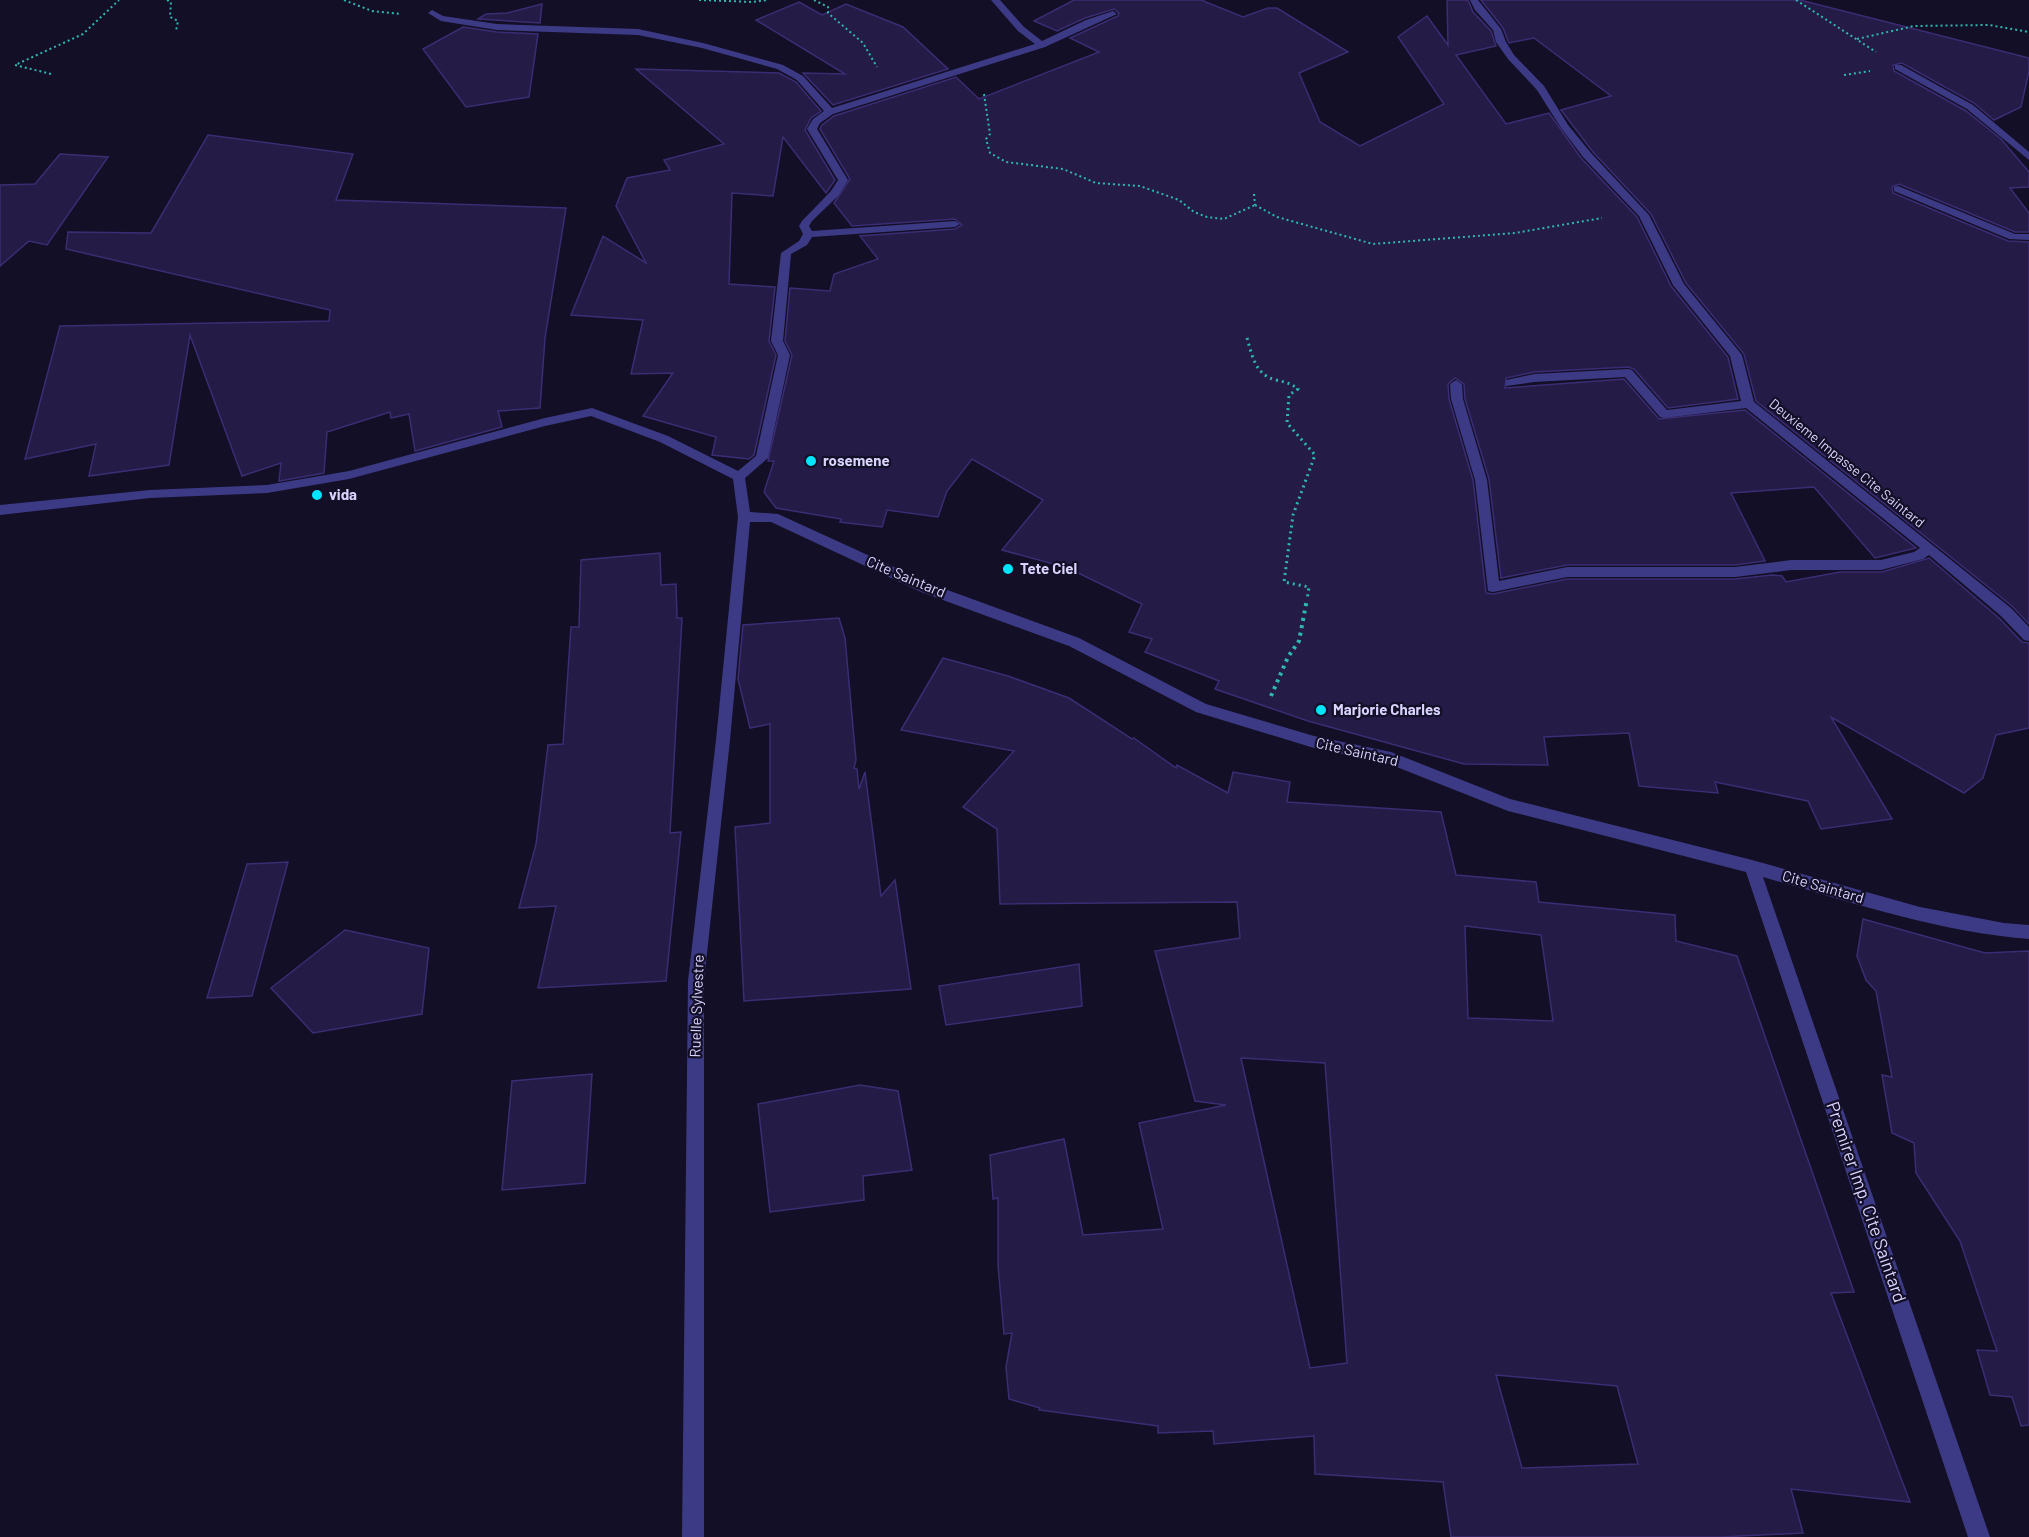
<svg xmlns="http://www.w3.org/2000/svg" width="2029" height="1537" viewBox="0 0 2029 1537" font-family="Barlow,sans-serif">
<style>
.building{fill:#241b47;stroke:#3b2d73;stroke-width:1.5;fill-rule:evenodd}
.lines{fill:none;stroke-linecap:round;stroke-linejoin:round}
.path-far2{stroke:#2fb8b0;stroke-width:2;stroke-dasharray:2 3;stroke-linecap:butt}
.path-far1{stroke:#2fb8b0;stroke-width:3;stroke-dasharray:2 4;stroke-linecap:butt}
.path{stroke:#2fb8b0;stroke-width:4;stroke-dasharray:3 4.5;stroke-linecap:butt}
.minor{fill:#3d3a85;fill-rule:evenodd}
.poi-dot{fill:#00e5ff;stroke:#130f26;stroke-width:2}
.labels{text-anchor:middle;stroke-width:4.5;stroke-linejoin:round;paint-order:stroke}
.far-street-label{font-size:14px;fill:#d9d4ff;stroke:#130f26}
.poi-label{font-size:15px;font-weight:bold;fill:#d9d4ff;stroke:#130f26;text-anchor:start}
.street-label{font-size:15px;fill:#d9d4ff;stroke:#130f26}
.near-street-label{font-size:18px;fill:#d9d4ff;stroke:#130f26}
</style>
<rect width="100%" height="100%" fill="#130f26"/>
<g class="building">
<path d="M 1074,0 L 1201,0 L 1243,17 L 1268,8 L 1277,8 L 1348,52 L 1299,73 L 1320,122 L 1360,146 L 1444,104 L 1398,37 L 1427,16 L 1448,45 L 1447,0 L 1468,0 L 1473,12 L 1491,31 L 1496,46 L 1456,55 L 1506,124 L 1549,113 L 1581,158 L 1637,217 L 1671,286 L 1728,357 L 1738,399 L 1668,408 L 1634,369 L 1628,367 L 1534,372 L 1506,378 L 1505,388 L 1624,379 L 1659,419 L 1745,410 L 1916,548 L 1875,558 L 1814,487 L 1731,493 L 1765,561 L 1735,565 L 1567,565 L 1501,578 L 1489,479 L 1465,399 L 1464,384 L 1455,378 L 1448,384 L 1449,399 L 1473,480 L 1486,593 L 1493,594 L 1567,579 L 1735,579 L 1772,575 L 1782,576 L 1786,582 L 1840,572 L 1882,572 L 1929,558 L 1999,618 L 2022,642 L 2029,643 L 2029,728 L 1996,735 L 1983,778 L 1964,793 L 1831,717 L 1892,819 L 1821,829 L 1808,801 L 1715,782 L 1718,793 L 1639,786 L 1629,733 L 1544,737 L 1548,765 L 1464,764 L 1308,721 L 1215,689 L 1219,681 L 1145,652 L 1152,639 L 1129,632 L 1142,604 L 1068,568 L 1002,550 L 1043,500 L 972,459 L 947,491 L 938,517 L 887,510 L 882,527 L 840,522 L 841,519 L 776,508 L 764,492 L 774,461 L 768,461 L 792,355 L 785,341 L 790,288 L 830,291 L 834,274 L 878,259 L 860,236 L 955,229 L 962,225 L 955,219 L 852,226 L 834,203 L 850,179 L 820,129 L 822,125 L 834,116 L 956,77 L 979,99 L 1099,52 L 1070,38 L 1118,16 L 1119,13 L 1114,9 L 1085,18 L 1057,31 L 1034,21 Z"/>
<path d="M 1481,0 L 1800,0 L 2029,58 L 2029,71 L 2021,107 L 1994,120 L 1974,103 L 1902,63 L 1893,65 L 1894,71 L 1966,111 L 2001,139 L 2029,172 L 2029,187 L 2010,188 L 2029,213 L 2029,232 L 2015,232 L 1899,184 L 1892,187 L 1893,193 L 2008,241 L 2029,242 L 2029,624 L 2012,606 L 1756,401 L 1744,354 L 1686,283 L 1651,214 L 1593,152 L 1561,110 L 1611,96 L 1534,38 L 1509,43 L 1503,28 Z"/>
<path d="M 799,2 L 822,15 L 846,4 L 903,27 L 948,69 L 833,105 L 803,73 L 845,74 L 756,20 Z"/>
<path d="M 542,4 L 540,23 L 478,19 L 486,14 L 507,13 Z"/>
<path d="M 463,27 L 497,32 L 538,34 L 529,97 L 466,107 L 423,49 Z"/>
<path d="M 636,69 L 779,73 L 796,82 L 821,111 L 811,118 L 805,130 L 835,180 L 826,193 L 783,137 L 773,196 L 732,193 L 729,284 L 775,287 L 769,341 L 776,355 L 754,455 L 749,459 L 712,455 L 716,437 L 643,416 L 673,373 L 631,374 L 643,320 L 571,315 L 603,236 L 646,263 L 616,206 L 627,178 L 670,170 L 664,160 L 724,144 Z"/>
<path d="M 208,135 L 353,154 L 336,200 L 566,208 L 545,338 L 540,408 L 498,411 L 502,427 L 415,451 L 409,414 L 391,418 L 390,412 L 327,432 L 324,473 L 279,481 L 281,463 L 242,476 L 190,335 L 169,465 L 89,476 L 96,444 L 25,459 L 60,326 L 329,321 L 330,310 L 66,249 L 68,232 L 151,233 Z"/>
<path d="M 60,154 L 108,157 L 47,245 L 29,241 L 0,266 L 0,185 L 35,184 Z"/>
<path d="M 660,553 L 661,585 L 676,584 L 677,618 L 682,618 L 670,833 L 681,832 L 666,981 L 538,988 L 556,906 L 519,908 L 536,844 L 548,745 L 563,744 L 571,627 L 579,627 L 581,560 Z"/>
<path d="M 839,618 L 845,638 L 856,760 L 854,768 L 857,769 L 859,789 L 865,772 L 881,896 L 895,880 L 911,989 L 744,1001 L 735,827 L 770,823 L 770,724 L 750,728 L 738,679 L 743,625 Z"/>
<path d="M 943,658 L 1008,676 L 1069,698 L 1132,739 L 1134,738 L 1176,768 L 1177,765 L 1228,793 L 1233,772 L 1290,782 L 1287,802 L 1441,812 L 1456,875 L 1536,882 L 1539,902 L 1675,915 L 1676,941 L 1737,956 L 1854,1292 L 1831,1293 L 1910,1502 L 1791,1489 L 1803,1533 L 1721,1537 L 1451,1537 L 1443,1482 L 1315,1474 L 1314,1436 L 1214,1444 L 1213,1431 L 1158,1433 L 1158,1426 L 1039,1410 L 1040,1408 L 1009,1399 L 1006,1367 L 1012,1333 L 1004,1334 L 998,1265 L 998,1198 L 993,1199 L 990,1155 L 1064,1139 L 1083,1235 L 1163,1229 L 1139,1123 L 1226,1105 L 1195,1101 L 1155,951 L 1240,938 L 1237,902 L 1000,904 L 997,829 L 963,807 L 1014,751 L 901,730 ZM 1465,926 L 1541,935 L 1553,1021 L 1468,1018 ZM 1241,1058 L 1325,1063 L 1347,1363 L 1310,1368 ZM 1496,1375 L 1617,1386 L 1638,1464 L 1522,1468 Z"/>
<path d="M 288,862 L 252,996 L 207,998 L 247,864 Z"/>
<path d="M 1863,919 L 1985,953 L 2029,951 L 2029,1425 L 2021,1426 L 2012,1397 L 1990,1395 L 1977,1350 L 1997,1351 L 1960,1241 L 1916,1173 L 1914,1143 L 1892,1133 L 1882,1075 L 1892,1077 L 1876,991 L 1866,980 L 1857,956 Z"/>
<path d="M 345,930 L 429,948 L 422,1014 L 313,1033 L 271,988 Z"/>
<path d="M 1079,964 L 1082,1006 L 946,1025 L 939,986 Z"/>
<path d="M 592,1074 L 585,1183 L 502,1190 L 512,1081 Z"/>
<path d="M 860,1085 L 898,1091 L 912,1170 L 863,1176 L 864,1200 L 770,1212 L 758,1104 Z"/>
</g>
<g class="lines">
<g class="path-far2">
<path d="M 167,0 L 171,2 L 170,17 L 178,21 L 176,31"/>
<path d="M 344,0 L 372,11 L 401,14"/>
<path d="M 699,0 L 753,2 L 767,0"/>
<path d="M 814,0 L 828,7 L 828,13 L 863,43 L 877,67"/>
<path d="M 1796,0 L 1876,52"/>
<path d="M 1857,39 L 1914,26 L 1989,25 L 2029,32"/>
<path d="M 51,74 L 15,65 L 83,34 L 119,0"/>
<path d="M 1844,75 L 1870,71"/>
<path d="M 984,94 L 990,134 L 986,139 L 990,153 L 1006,162 L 1063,169 L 1096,183 L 1140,186 L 1179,200 L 1194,212 L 1207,217 L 1224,219 L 1255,205"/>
<path d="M 1254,194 L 1255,205"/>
<path d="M 1255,205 L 1277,217 L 1373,244 L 1515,233 L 1602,218"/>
</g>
<path class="path-far1" d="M 1247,338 C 1252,355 1255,375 1276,380 C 1284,382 1291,383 1298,389 L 1289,395 L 1287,423 L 1315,455 L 1293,515 L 1284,582 L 1309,587 L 1307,600"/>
<path class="path" d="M 1271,696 L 1288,657 L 1299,641 L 1307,599"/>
<g class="minor">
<path d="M 991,0 L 1000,0 L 1024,27 L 1042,41 L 1086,20 L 1113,11 L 1117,14 L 1045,47 L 833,114 L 820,123 L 817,129 L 848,180 L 838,196 L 812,221 L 809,226 L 812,231 L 955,221 L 960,224 L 955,227 L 812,237 L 807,245 L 791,254 L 783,341 L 790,355 L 768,458 L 745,478 L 750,512 L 778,514 L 931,584 L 1079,638 L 1206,704 L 1314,736 L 1391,752 L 1510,799 L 1752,860 L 1920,907 L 2004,923 L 2029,925 L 2029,939 C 1938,932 1850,902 1763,877 L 1990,1537 L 1968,1537 L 1746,872 L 1508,811 L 1389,764 L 1314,748 L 1196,712 L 1069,646 L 921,592 L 771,522 L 750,522 L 730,740 L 704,981 L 704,1537 L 682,1537 L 688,981 L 716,740 L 738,517 L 733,479 L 660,442 L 591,416 L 545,426 L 349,479 L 267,493 L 150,498 L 0,515 L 0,505 L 150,490 L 267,485 L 349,471 L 545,418 L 592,408 L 668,436 L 738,471 L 756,456 L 778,355 L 771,341 L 781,253 L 799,241 L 803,234 L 799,226 L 802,221 L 831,191 L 838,180 L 807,129 L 813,119 L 824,111 L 797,80 L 777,69 L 702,48 L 638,35 L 497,30 L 441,21 L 428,13 L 432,10 L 443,16 L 497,24 L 638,29 L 703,43 L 783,65 L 803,76 L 832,108 L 1035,44 L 1018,31 Z"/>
<path d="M 1470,0 L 1478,0 L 1501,29 L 1506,42 L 1514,55 L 1544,86 L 1568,125 L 1591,153 L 1649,215 L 1684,284 L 1742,355 L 1754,402 L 2011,608 L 2029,627 L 2029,641 L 2024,640 L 2001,616 L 1929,555 L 1923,559 L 1881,570 L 1791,570 L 1735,577 L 1567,577 L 1493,592 L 1488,591 L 1475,480 L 1451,399 L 1450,384 L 1456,380 L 1462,384 L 1463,399 L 1487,480 L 1499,581 L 1567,567 L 1735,567 L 1791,560 L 1881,560 L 1914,552 L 1920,548 L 1746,408 L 1664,418 L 1660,417 L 1625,377 L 1534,382 L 1506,386 L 1506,380 L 1534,374 L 1628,369 L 1632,370 L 1667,410 L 1741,401 L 1730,356 L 1673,285 L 1639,216 L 1583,157 L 1561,128 L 1537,90 L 1508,59 L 1496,42 L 1493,30 L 1475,10 Z"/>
<path d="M 1895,65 L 1901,65 L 1973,105 L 2029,152 L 2029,160 L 1967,109 L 1895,69 Z"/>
<path d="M 1898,186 L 2015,234 L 2029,234 L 2029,240 L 2009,239 L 1894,191 L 1894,187 Z"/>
</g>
</g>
<g class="poi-dot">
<circle cx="811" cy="461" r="6"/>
<circle cx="317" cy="495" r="6"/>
<circle cx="1008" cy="569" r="6"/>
<circle cx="1321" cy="710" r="6"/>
</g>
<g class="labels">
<g class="far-street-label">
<text transform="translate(1847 463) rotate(39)" y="5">Deuxieme Impasse Cite Saintard</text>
</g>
<g class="poi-label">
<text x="823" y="466">rosemene</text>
<text x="329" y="500">vida</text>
<text x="1020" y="574">Tete Ciel</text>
<text x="1333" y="715">Marjorie Charles</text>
</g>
<g class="street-label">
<text transform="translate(906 577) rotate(23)" y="5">Cite Saintard</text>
<text transform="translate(1357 752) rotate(13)" y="5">Cite Saintard</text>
<text transform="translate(1823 887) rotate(16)" y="5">Cite Saintard</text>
<text transform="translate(697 1006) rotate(-88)" y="5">Ruelle Sylvestre</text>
</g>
<g class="near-street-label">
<text transform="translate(1866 1202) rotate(71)" y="6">Premirer Imp. Cite Saintard</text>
</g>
</g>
</svg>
